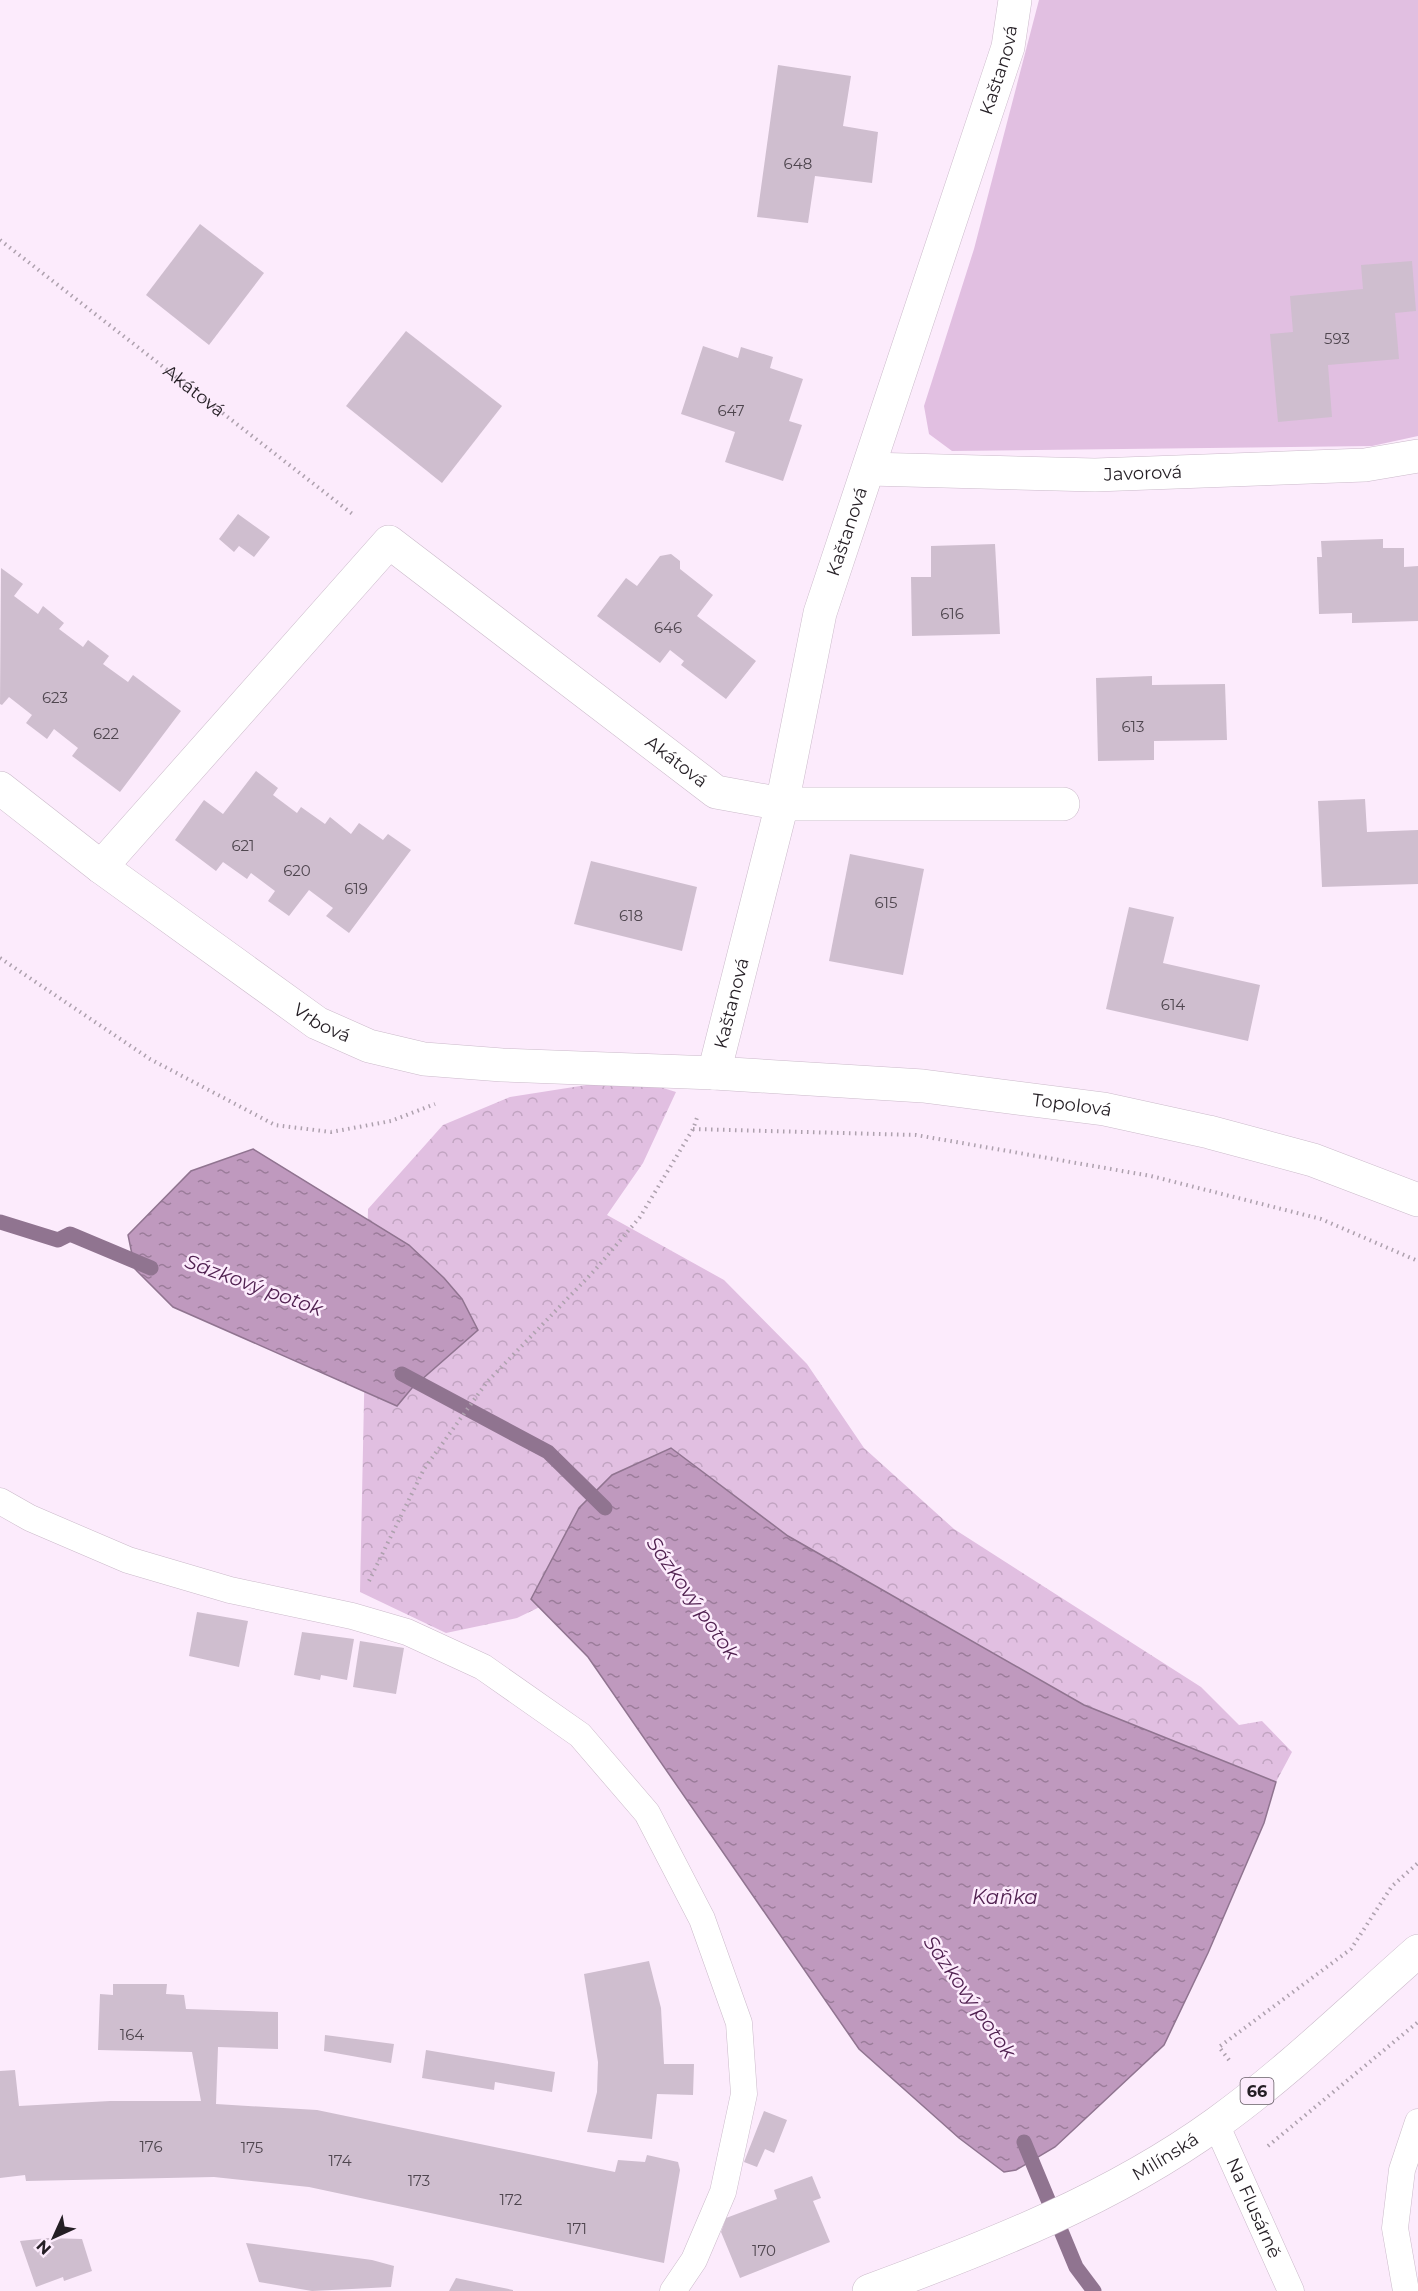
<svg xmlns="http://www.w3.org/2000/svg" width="1418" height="2291" viewBox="0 0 1418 2291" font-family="Montserrat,sans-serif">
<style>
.forest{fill:url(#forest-crowns)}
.garden{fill:#e1bfe1}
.water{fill:url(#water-ripples);stroke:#907490;stroke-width:1.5}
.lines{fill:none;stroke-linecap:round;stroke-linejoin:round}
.stream{stroke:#907490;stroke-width:15}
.building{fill:#cfbecf}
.service-casing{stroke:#cbbaca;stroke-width:27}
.minor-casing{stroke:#cbbaca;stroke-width:34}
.primary-casing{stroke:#cbbaca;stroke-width:34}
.path{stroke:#aea1ae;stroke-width:4;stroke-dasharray:1.5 4.5;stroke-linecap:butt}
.service{stroke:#fff;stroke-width:26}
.minor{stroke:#fff;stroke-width:33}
.primary{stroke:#fff;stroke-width:33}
.labels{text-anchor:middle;stroke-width:5;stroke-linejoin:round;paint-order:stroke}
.number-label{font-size:15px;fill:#4f464f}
.shield{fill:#fcebfc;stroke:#655c65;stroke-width:1.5}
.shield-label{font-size:16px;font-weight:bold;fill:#241e24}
.street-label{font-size:18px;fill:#241e24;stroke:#fcebfc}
.water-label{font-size:20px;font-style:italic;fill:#512251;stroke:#fcebfc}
</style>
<defs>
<pattern id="forest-crowns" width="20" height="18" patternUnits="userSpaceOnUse" patternTransform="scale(1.5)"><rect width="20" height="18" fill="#e1bfe1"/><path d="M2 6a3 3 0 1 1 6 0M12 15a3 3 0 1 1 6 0" fill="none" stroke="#c1a4c1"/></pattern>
<pattern id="water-ripples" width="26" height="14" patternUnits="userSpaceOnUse" patternTransform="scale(1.5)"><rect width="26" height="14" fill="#bf99be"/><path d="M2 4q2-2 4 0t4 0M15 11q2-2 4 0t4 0" fill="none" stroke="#9b7c9a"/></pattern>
</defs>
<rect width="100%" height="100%" fill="#fcebfc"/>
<path class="forest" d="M 631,1078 L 676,1092 L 643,1163 L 607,1215 L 724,1280 L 807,1364 L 864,1448 L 954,1529 L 1201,1687 L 1239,1725 L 1262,1721 L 1292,1752 L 1276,1782 L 1084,1705 L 788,1536 L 671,1448 L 548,1603 L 517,1618 L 446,1633 L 360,1592 L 368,1209 L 443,1125 L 510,1097 Z"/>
<path class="garden" d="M 1039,0 L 1418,0 L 1418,436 L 1372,446 L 952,451 L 929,434 L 924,406 L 974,249 Z"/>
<g class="water">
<path d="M 253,1149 L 409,1245 L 444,1278 L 462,1299 L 478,1330 L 412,1388 L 397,1406 L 173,1307 L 135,1269 L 128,1235 L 191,1171 Z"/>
<path d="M 671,1448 L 788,1536 L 1084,1705 L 1276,1782 L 1264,1823 L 1208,1953 L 1164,2045 L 1055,2147 L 1016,2170 L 1004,2172 L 959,2138 L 859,2049 L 588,1657 L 531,1599 L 579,1508 L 612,1475 Z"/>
</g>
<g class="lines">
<g class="stream">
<path d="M 0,1222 L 58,1240 L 70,1234 L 151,1268"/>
<path d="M 402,1374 L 548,1452 L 605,1508"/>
<path d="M 1024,2142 L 1076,2267 L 1094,2291"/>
</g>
</g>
<g class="building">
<path d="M 778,65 L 851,76 L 843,126 L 878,132 L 872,183 L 815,176 L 808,223 L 757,217 Z"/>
<path d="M 200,224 L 264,273 L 209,345 L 146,295 Z"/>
<path d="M 1412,261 L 1416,311 L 1395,313 L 1399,359 L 1328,365 L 1332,417 L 1278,422 L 1270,334 L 1293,332 L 1290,296 L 1363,289 L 1361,265 Z"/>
<path d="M 406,331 L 502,406 L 442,483 L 346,406 Z"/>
<path d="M 703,346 L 738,358 L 741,347 L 773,357 L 770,368 L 803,379 L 789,421 L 802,425 L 783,481 L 725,462 L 735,432 L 681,414 Z"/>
<path d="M 238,514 L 270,537 L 254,557 L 239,546 L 234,552 L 219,539 Z"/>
<path d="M 1383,539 L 1383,548 L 1404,548 L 1404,567 L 1418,566 L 1418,621 L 1352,623 L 1352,613 L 1319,614 L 1317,557 L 1322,557 L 1321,541 Z"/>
<path d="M 995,544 L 1000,634 L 912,636 L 911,577 L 931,577 L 931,546 Z"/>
<path d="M 671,554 L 680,561 L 680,569 L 713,595 L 697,616 L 756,661 L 726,699 L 681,665 L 684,661 L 670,650 L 660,663 L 597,616 L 626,578 L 637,586 L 660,556 Z"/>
<path d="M 1,568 L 23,584 L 14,596 L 38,614 L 43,606 L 64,623 L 59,629 L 83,647 L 88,640 L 109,656 L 103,664 L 128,682 L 133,675 L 181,711 L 120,792 L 72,756 L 78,748 L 54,729 L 47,739 L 26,723 L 32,715 L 9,697 L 2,705 L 0,704 Z"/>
<path d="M 1152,676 L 1152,685 L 1225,684 L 1227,740 L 1154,741 L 1154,760 L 1098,761 L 1096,678 Z"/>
<path d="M 256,771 L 278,788 L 273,795 L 297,813 L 301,807 L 325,824 L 330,817 L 351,834 L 359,823 L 383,840 L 388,834 L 411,850 L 349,933 L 326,916 L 333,908 L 309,890 L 289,916 L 268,901 L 275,891 L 251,873 L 247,879 L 223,862 L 216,871 L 175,840 L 204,800 L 223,814 Z"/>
<path d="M 1365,799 L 1367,832 L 1418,830 L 1418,884 L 1322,887 L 1318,801 Z"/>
<path d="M 850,854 L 924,869 L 903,975 L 829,961 Z"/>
<path d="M 591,861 L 697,887 L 682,951 L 574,924 Z"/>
<path d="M 1129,907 L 1174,917 L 1163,963 L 1260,985 L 1248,1041 L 1106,1009 Z"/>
<path d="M 197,1612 L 248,1621 L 239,1667 L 189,1656 Z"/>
<path d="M 302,1632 L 354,1639 L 347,1680 L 321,1675 L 320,1680 L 294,1675 Z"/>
<path d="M 360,1641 L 404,1648 L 396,1694 L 353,1687 Z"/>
<path d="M 649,1961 L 661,2008 L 664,2064 L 694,2064 L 693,2095 L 657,2094 L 652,2139 L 587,2132 L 597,2092 L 598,2062 L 584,1974 Z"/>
<path d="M 113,1984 L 167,1984 L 166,1994 L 184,1995 L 186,2009 L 278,2012 L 278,2049 L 218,2047 L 216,2104 L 317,2110 L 615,2172 L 618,2160 L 645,2162 L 647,2155 L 678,2162 L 680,2170 L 664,2263 L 309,2187 L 214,2177 L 26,2181 L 25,2175 L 0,2178 L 0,2071 L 15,2070 L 19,2106 L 110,2101 L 201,2101 L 192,2052 L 98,2050 L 100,1994 L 113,1995 Z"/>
<path d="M 325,2035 L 394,2044 L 391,2063 L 324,2051 Z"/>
<path d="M 426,2050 L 555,2072 L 552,2092 L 495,2082 L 494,2090 L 422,2078 Z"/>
<path d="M 764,2111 L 787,2120 L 774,2153 L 765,2149 L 757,2167 L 744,2162 Z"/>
<path d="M 812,2176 L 821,2198 L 813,2201 L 830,2242 L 740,2278 L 721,2232 L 726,2218 L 777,2199 L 774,2190 Z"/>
<path d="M 48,2238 L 82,2239 L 92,2271 L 64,2281 L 63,2277 L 36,2287 L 20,2241 Z"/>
<path d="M 246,2243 L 372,2260 L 394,2266 L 391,2287 L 312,2291 L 259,2282 Z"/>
<path d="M 456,2278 L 513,2290 L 513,2291 L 449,2291 Z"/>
</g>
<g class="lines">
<defs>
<g id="service">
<path d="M 0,1501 L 30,1518 L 128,1560 L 230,1590 L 352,1616 L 407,1632 L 483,1667 L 580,1735 L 647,1813 L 702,1919 L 739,2023 L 744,2094 L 723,2192 L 694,2260 L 673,2291"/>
<path id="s2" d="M 1216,2124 L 1291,2291"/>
<path d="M 1406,2291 L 1395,2228 L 1402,2170 L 1418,2122"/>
</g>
<g id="minor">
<path id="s3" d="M 869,469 L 1095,475 L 1365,465 L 1418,456"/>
<path id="s4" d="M 0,788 L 101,867 L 317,1023 L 369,1046 L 424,1059 L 502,1065 L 714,1073 L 923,1086 L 1104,1109 L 1209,1132 L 1313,1160 L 1418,1200"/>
<path id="s5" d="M 101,867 L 389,542 L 716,792 L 782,804 L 1063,804"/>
<path id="s6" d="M 714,1073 L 782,804 L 820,613 L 1008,47 L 1015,0"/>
</g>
<g id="primary">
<path id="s7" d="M 869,2291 C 989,2247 1112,2199 1217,2123 C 1288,2072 1352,2009 1418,1951"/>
</g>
</defs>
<use href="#service" class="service-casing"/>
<use href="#minor" class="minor-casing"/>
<use href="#primary" class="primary-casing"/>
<g class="path">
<path id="s1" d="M 0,240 L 355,516"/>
<path d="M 0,958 L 150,1059 L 275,1125 L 331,1132 L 391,1121 L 435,1104"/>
<path d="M 693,1129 L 916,1135 L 1151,1176 L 1321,1219 L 1418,1261"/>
<path d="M 369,1581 L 424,1469 L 487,1382 L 595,1270 L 640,1217 L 693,1129 L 698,1115"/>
<path d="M 1229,2060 L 1219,2047 L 1351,1949 L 1392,1886 L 1418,1863"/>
<path d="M 1268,2146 L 1418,2022"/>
</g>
<use href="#service" class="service"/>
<use href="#minor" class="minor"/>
<use href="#primary" class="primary"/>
</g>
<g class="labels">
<g class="number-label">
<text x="798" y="169">648</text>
<text x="1337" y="344">593</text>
<text x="731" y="416">647</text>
<text x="952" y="619">616</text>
<text x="668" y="633">646</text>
<text x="55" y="703">623</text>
<text x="1133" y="732">613</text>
<text x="106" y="739">622</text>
<text x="243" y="851">621</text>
<text x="297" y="876">620</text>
<text x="356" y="894">619</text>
<text x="886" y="908">615</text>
<text x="631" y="921">618</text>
<text x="1173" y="1010">614</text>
<text x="132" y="2040">164</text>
<text x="151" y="2152">176</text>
<text x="252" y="2153">175</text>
<text x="340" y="2166">174</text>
<text x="419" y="2186">173</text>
<text x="511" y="2205">172</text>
<text x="577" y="2234">171</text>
<text x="764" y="2256">170</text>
</g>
<rect class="shield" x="1240.5" y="2078" width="33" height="26" rx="4.5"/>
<g class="shield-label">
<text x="1257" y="2097">66</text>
</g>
<g class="street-label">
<text dy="6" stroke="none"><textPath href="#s6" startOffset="1044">Kaštanová</textPath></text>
<text dy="6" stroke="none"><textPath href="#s1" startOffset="246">Akátová</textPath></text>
<text dy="6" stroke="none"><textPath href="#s3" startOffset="274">Javorová</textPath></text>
<text dy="6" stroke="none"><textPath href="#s6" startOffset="558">Kaštanová</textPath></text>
<text dy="6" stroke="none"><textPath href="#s5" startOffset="796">Akátová</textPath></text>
<text dy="6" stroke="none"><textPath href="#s6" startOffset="72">Kaštanová</textPath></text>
<text dy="6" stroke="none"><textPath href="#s4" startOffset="399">Vrbová</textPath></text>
<text dy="6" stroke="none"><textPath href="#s4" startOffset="1158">Topolová</textPath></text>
<text dy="6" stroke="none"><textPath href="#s7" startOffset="326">Milínská</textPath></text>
<text dy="6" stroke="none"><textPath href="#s2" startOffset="92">Na Flusárně</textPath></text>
</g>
<g class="water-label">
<text transform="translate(254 1285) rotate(20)" y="7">Sázkový potok</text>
<text transform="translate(693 1598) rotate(55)" y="7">Sázkový potok</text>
<text x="1005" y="1904">Kaňka</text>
<text transform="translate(970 1997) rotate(55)" y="7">Sázkový potok</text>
</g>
</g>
<g transform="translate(54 2237) rotate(225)" stroke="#fcebfc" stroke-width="4.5" paint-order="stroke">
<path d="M0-4.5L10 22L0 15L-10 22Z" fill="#241e24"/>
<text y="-9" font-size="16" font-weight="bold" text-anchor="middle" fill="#241e24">N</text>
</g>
</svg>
